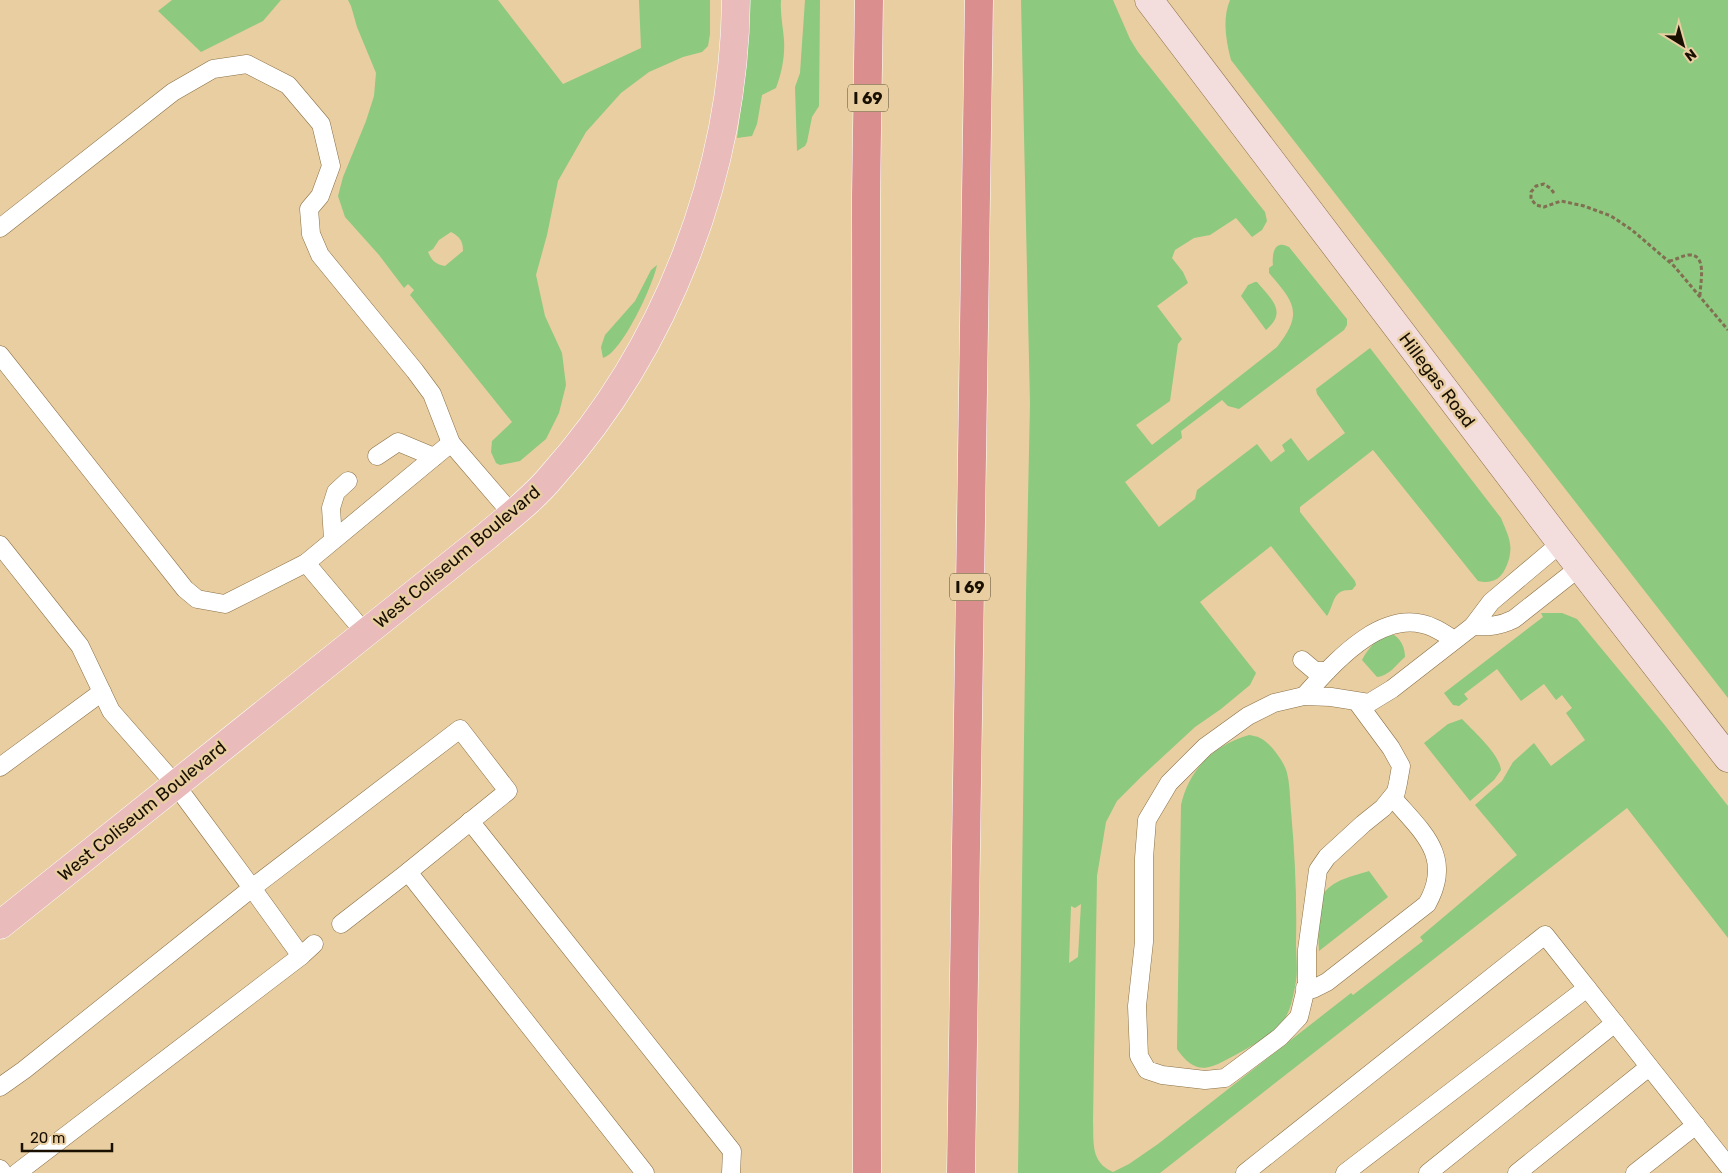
<svg xmlns="http://www.w3.org/2000/svg" width="1728" height="1173" viewBox="0 0 1728 1173" font-family="Rubik,sans-serif">
<style>
.green{fill:#8dc97f;fill-rule:evenodd}
.lines{fill:none;stroke-linecap:round;stroke-linejoin:round}
.service-casing{stroke:#897046;stroke-width:19}
.secondary-casing{stroke:#897046;stroke-width:29}
.primary-casing{stroke:#fff;stroke-width:29}
.motorway-casing{stroke:#fff;stroke-width:29}
.path{stroke:#826f52;stroke-width:3;stroke-dasharray:4 2.5;stroke-linecap:butt}
.service{stroke:#fff;stroke-width:18}
.secondary{stroke:#f4dddd;stroke-width:28}
.primary{stroke:#e9bbbb;stroke-width:28}
.motorway{stroke:#da8e8e;stroke-width:28}
.labels{text-anchor:middle;stroke-width:5;stroke-linejoin:round;paint-order:stroke}
.shield{fill:#e9cea1;stroke:#574932;stroke-width:1}
.shield-label{font-size:16px;font-weight:bold;fill:#191002}
.street-label{font-size:18px;fill:#191002;stroke:#e9cea1}
</style>
<rect width="100%" height="100%" fill="#e9cea1"/>
<g class="green">
<path d="M 172,0 L 281,0 L 263,21 L 201,52 L 158,11 Z"/>
<path d="M 348,0 L 498,0 L 563,84 L 641,48 L 639,0 L 710,0 L 710,34 L 708,46 L 702,52 L 683,57 L 649,72 L 621,93 L 586,132 L 558,181 L 547,235 L 536,275 L 545,316 L 562,353 L 566,385 L 559,413 L 546,439 L 520,461 L 500,465 L 496,463 L 491,452 L 492,441 L 512,422 L 410,295 L 414,290 L 408,284 L 404,288 L 379,255 L 345,217 L 338,196 L 343,177 L 366,121 L 374,96 L 376,73 L 357,27 L 351,6 ZM 451,232 C 460,237 463,241 463,251 L 445,266 C 435,264 432,261 428,252 L 433,249 L 439,240 Z"/>
<path d="M 749,0 L 781,0 C 780,14 783,26 784,40 C 785,56 782,72 776,88 L 762,95 L 757,124 L 752,136 L 737,138 L 746,70 Z"/>
<path d="M 805,0 L 820,0 L 819,106 L 812,117 L 807,142 L 805,146 L 797,151 L 795,87 L 800,73 Z"/>
<path d="M 1021,0 L 1113,0 L 1130,39 L 1138,52 L 1265,212 L 1267,221 L 1262,230 L 1252,237 L 1236,218 L 1210,235 L 1194,238 L 1175,250 L 1172,258 L 1183,272 L 1188,283 L 1157,306 L 1182,339 L 1178,344 L 1170,401 L 1136,425 L 1152,445 L 1277,347 C 1304,313 1294,302 1269,273 L 1269,268 L 1273,265 C 1272,259 1273,246 1280,245 C 1283,244 1286,246 1289,247 L 1347,319 L 1347,325 L 1344,330 L 1239,409 L 1228,406 L 1222,400 L 1181,431 L 1182,438 L 1125,482 L 1159,527 L 1195,499 L 1197,490 L 1257,444 L 1271,462 L 1285,451 L 1282,445 L 1291,438 L 1308,461 L 1345,433 L 1317,394 L 1316,389 L 1370,348 L 1501,518 C 1504,526 1509,535 1510,544 C 1511,549 1510,555 1509,559 C 1504,576 1496,585 1478,581 L 1373,450 L 1300,507 L 1300,512 L 1355,581 L 1356,585 L 1352,590 C 1332,589 1335,603 1327,616 L 1271,546 L 1200,602 L 1256,673 L 1250,685 L 1221,709 L 1195,727 L 1142,776 L 1117,801 L 1106,822 L 1097,876 L 1093,1121 C 1094,1142 1090,1162 1113,1172 L 1129,1164 L 1158,1144 L 1351,993 L 1353,995 L 1423,941 L 1420,937 L 1517,855 L 1475,805 L 1502,781 L 1513,762 L 1534,743 L 1551,766 L 1585,740 L 1566,713 L 1572,708 L 1562,695 L 1556,700 L 1544,684 L 1521,701 L 1497,669 L 1464,694 L 1468,699 L 1459,706 L 1453,705 L 1444,693 L 1543,617 L 1541,613 L 1562,613 L 1577,619 L 1663,723 L 1728,806 L 1728,938 L 1627,808 L 1160,1173 L 1018,1173 L 1026,595 L 1030,404 ZM 1081,904 L 1078,957 L 1069,963 L 1071,906 L 1075,908 Z"/>
<path d="M 1230,0 L 1728,0 L 1728,698 L 1231,60 C 1226,41 1222,19 1230,0 Z"/>
<path d="M 657,265 C 653,285 622,353 603,358 L 601,347 L 605,335 L 635,301 L 651,270 Z"/>
<path d="M 1255,282 L 1257,282 C 1271,299 1288,311 1266,330 L 1241,296 L 1248,285 Z"/>
<path d="M 1392,634 C 1401,638 1405,648 1405,657 C 1396,665 1389,676 1377,677 L 1362,660 C 1368,648 1379,636 1392,634 Z"/>
<path d="M 1462,719 C 1474,732 1499,753 1501,770 L 1494,780 L 1470,801 L 1424,743 L 1448,724 Z"/>
<path d="M 1249,735 C 1253,736 1257,736 1260,738 C 1270,742 1285,763 1287,773 C 1290,785 1290,799 1291,811 C 1295,855 1297,899 1296,943 C 1296,956 1298,969 1296,981 C 1294,993 1291,1011 1283,1021 C 1272,1036 1241,1052 1224,1061 C 1202,1073 1191,1069 1177,1049 L 1181,805 C 1189,769 1214,745 1249,735 Z"/>
<path d="M 1369,871 L 1388,897 L 1319,951 L 1318,930 L 1323,895 C 1331,880 1354,876 1369,871 Z"/>
</g>
<g class="lines">
<defs>
<g id="service">
<path d="M 0,228 L 173,92 L 213,69 L 247,64 L 288,85 L 321,124 L 331,166 L 320,196 L 309,209 L 311,234 L 320,255 L 415,371 L 432,394 L 451,443 L 512,514"/>
<path d="M 0,355 L 185,589 L 197,599 L 225,604 L 306,563 L 451,443"/>
<path d="M 377,456 L 398,442 L 434,457"/>
<path d="M 333,539 L 331,508 L 336,492 L 348,481"/>
<path d="M 1561,543 L 1491,602 L 1473,626 C 1488,627 1500,626 1514,619 L 1580,567"/>
<path d="M 0,545 L 80,646 L 111,711 L 175,784 L 252,888 L 460,729 L 508,791 L 408,872 L 645,1173"/>
<path d="M 306,563 L 365,633"/>
<path d="M 1302,660 L 1315,671 L 1327,671"/>
<path d="M 1304,696 C 1334,663 1384,604 1434,628 C 1441,631 1448,636 1454,640"/>
<path d="M 1357,702 L 1391,748 L 1401,766 L 1398,783 L 1396,792 L 1383,808 L 1363,824 L 1327,857 L 1318,870 L 1307,950 L 1307,984 L 1299,1017 L 1280,1037 L 1225,1078 L 1205,1080 L 1162,1075 L 1147,1070 L 1139,1056 L 1137,1006 L 1144,942 L 1144,858 L 1147,820 L 1169,783 L 1205,747 L 1248,716 L 1274,703 L 1304,696 L 1331,697 L 1369,703 L 1392,689 L 1473,626"/>
<path d="M 0,767 L 102,692"/>
<path d="M 470,821 L 732,1151 L 731,1173"/>
<path d="M 341,924 L 408,872"/>
<path d="M 1305,988 L 1313,989 L 1327,982 L 1427,904 C 1454,856 1422,832 1392,797"/>
<path d="M 0,1087 L 24,1070 L 252,888 L 301,956 L 314,944"/>
<path d="M 0,1169 L 3,1173"/>
<path d="M 17,1173 L 301,956"/>
<path d="M 1245,1173 L 1545,935 L 1728,1166"/>
<path d="M 1345,1173 L 1587,988"/>
<path d="M 1428,1173 L 1615,1023"/>
<path d="M 1517,1173 L 1649,1067"/>
<path d="M 1635,1173 L 1696,1125"/>
</g>
<path id="secondary" d="M 1149,0 L 1561,543 L 1728,758"/>
<path id="primary" d="M 0,925 L 488,535 C 510,516 534,498 552,476 C 667,347 734,173 736,0"/>
<g id="motorway">
<path d="M 867,1173 L 866,196 L 869,0"/>
<path d="M 961,1173 L 979,0"/>
</g>
</defs>
<use href="#service" class="service-casing"/>
<use href="#secondary" class="secondary-casing"/>
<use href="#primary" class="primary-casing"/>
<use href="#motorway" class="motorway-casing"/>
<g class="path">
<path d="M 1554,193 L 1550,188 L 1544,184 L 1536,186 L 1531,192 L 1531,199 L 1536,205 L 1544,207 L 1561,201 L 1584,206 L 1611,216 L 1632,230 L 1674,266 L 1728,330"/>
<path d="M 1669,261 C 1676,260 1681,256 1688,255 C 1708,253 1700,283 1700,296"/>
</g>
<use href="#service" class="service"/>
<use href="#secondary" class="secondary"/>
<use href="#primary" class="primary"/>
<use href="#motorway" class="motorway"/>
</g>
<g class="labels">
<g class="shield">
<rect x="848" y="84.5" width="40" height="27" rx="4"/>
<rect x="950" y="573.5" width="40" height="27" rx="4"/>
</g>
<g class="shield-label">
<text x="868" y="104">I 69</text>
<text x="970" y="593">I 69</text>
</g>
<g class="street-label">
<text transform="translate(1437 380) rotate(53)" y="6">Hillegas Road</text>
<text transform="translate(457 557) rotate(-40)" y="6">West Coliseum Boulevard</text>
<text transform="translate(142 811) rotate(-39)" y="6">West Coliseum Boulevard</text>
</g>
</g>
<g transform="translate(1683 45) rotate(143)" stroke="#e9cea1" stroke-width="4" paint-order="stroke">
<path d="M0-4L9 19L0 12L-9 19Z" fill="#191002"/>
<text y="-8" font-size="14" font-weight="bold" text-anchor="middle" fill="#191002">N</text>
</g>
<path d="M22 1143v8h90v-8" fill="none" stroke="#191002" stroke-width="2.5"/>
<text x="30" y="1143" font-size="15" fill="#191002" stroke="#e9cea1" stroke-width="4" paint-order="stroke">20 m</text>
</svg>
